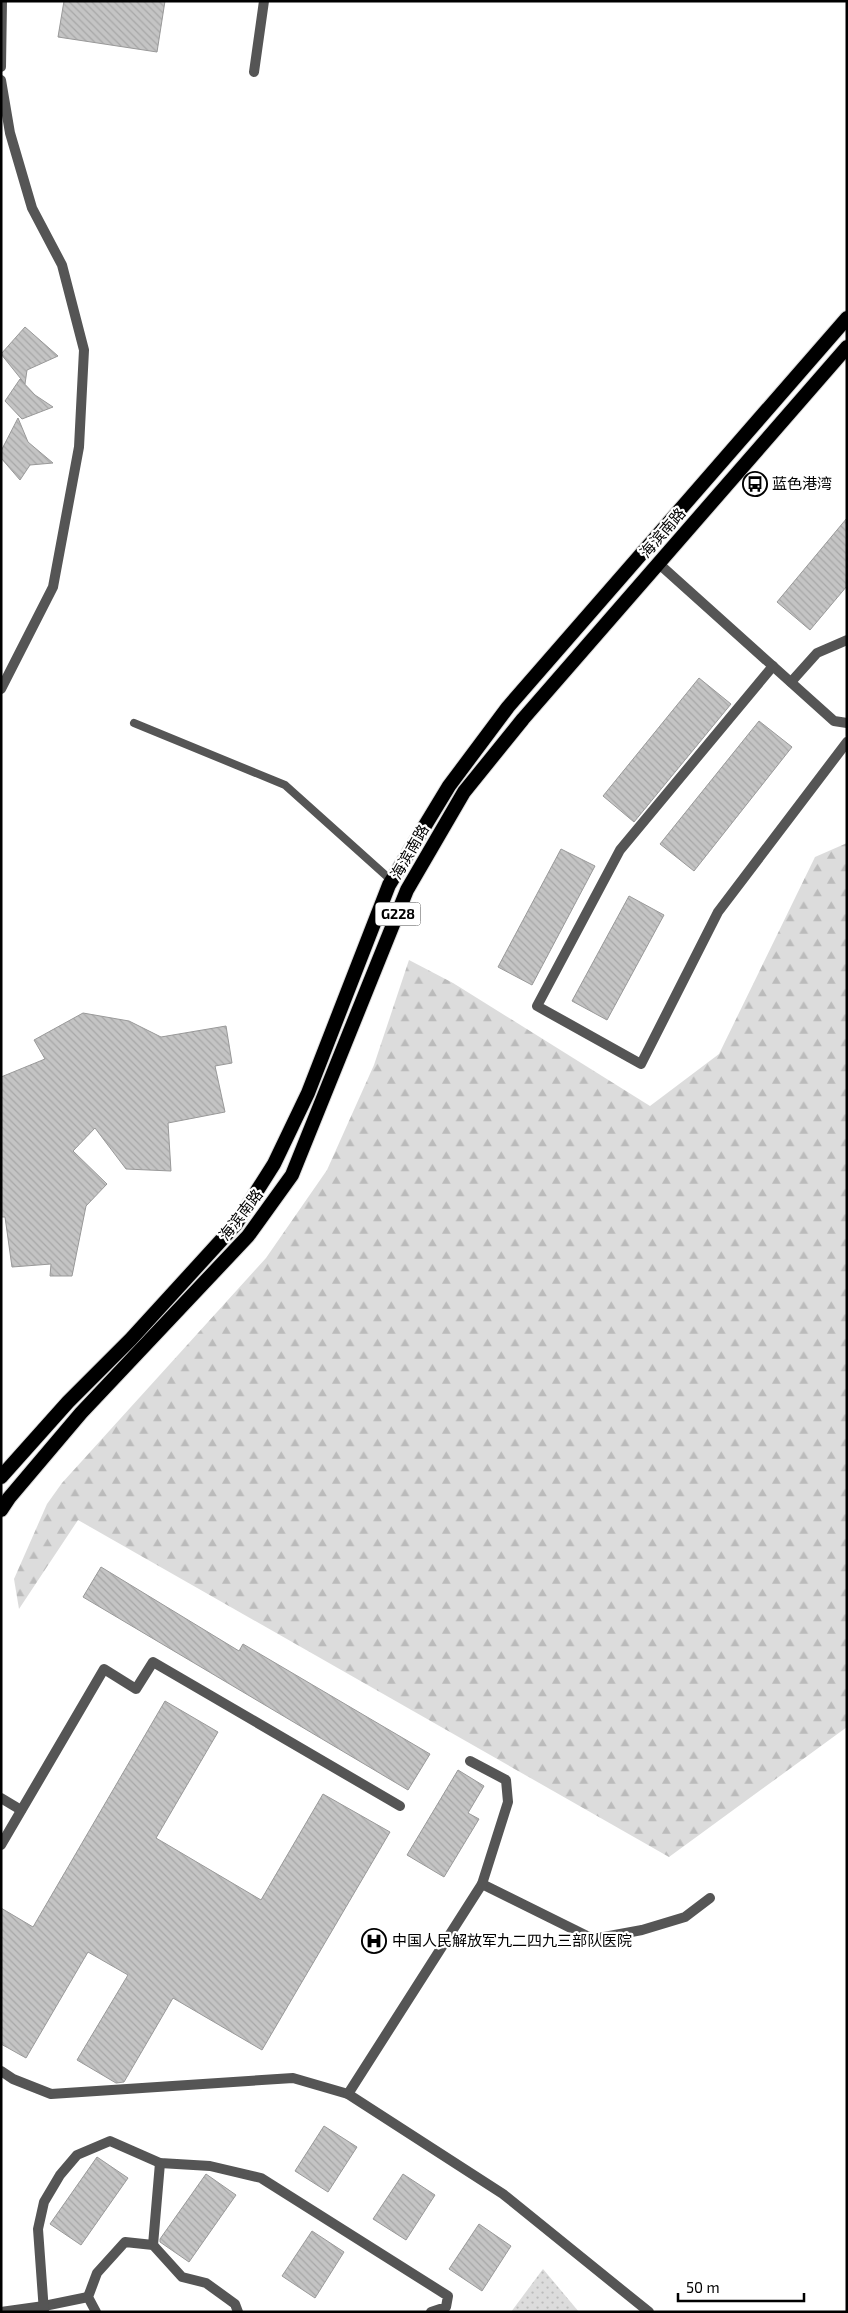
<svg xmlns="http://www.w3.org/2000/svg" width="848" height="2313" viewBox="0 0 848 2313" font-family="'Exo 2','Noto Sans SC',sans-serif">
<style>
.forest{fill:url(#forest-firs)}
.garden{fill:url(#garden-dots)}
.building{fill:url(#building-back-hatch);stroke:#999}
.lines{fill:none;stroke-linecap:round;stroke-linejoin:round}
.trunk-casing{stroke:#dbdbdb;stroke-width:16}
.service{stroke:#555;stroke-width:8}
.pedestrian{stroke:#555;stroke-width:10}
.minor{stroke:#555;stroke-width:10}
.trunk{stroke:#000;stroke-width:14}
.labels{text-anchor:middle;stroke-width:4.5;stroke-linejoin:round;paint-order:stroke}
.shield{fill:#fff;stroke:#4c4c4c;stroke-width:1}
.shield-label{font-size:14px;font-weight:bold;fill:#000}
.poi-label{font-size:15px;fill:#000;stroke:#fff;text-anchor:start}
.street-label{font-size:15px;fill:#000;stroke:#fff}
</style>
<defs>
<pattern id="forest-firs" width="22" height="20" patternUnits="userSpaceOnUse" patternTransform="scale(1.25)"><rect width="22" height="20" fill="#dcdcdc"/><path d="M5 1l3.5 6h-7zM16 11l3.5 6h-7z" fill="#bbb"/></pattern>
<pattern id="garden-dots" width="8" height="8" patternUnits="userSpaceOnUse" patternTransform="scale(1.25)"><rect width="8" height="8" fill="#dcdcdc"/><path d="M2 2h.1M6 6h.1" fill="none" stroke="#bbb" stroke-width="1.8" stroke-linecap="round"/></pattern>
<pattern id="building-back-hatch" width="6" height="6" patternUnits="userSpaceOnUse" patternTransform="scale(1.25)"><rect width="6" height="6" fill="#c4c4c4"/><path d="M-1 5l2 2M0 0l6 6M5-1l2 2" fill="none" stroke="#a7a7a7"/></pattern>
</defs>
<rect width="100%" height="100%" fill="#fff"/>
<path class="forest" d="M 847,843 L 847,1727 L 669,1857 L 78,1520 L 19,1609 L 14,1579 L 47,1504 L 62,1483 L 266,1258 L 327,1170 L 374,1065 L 409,960 L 453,983 L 650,1106 L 719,1054 L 815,857 Z"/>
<path class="garden" d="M 543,2269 L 579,2312 L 511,2312 Z"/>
<g class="building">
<path d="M 64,1 L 165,1 L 157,52 L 58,37 Z"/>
<path d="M 25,327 L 58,356 L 27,370 L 25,384 L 1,354 Z"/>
<path d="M 20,379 L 35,395 L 53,407 L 22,419 L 5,401 Z"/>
<path d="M 18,418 L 28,442 L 53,463 L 30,465 L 20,480 L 1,458 L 1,451 Z"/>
<path d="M 847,518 L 847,586 L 810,630 L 777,602 Z"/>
<path d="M 699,678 L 731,704 L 634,822 L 603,796 Z"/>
<path d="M 759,721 L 792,747 L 694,871 L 660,844 Z"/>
<path d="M 561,849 L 595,866 L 532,985 L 498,967 Z"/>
<path d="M 629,896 L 664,915 L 607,1020 L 572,1001 Z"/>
<path d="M 83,1013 L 129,1021 L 161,1037 L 226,1026 L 232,1063 L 215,1066 L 225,1112 L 168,1123 L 171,1171 L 126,1169 L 95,1128 L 73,1151 L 107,1184 L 86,1206 L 72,1276 L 50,1276 L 51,1264 L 12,1267 L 5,1217 L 1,1217 L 1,1077 L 45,1059 L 34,1040 Z"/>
<path d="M 101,1567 L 239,1651 L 243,1644 L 430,1754 L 408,1790 L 83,1597 Z"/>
<path d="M 165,1701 L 218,1732 L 156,1838 L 261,1900 L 323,1794 L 390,1832 L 262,2050 L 173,1998 L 124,2082 L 116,2083 L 77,2060 L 128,1975 L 88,1952 L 26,2058 L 1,2044 L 1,1908 L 33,1927 Z"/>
<path d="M 458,1770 L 484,1786 L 468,1813 L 479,1819 L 444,1877 L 407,1855 Z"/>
<path d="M 324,2126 L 357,2147 L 328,2192 L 295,2171 Z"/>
<path d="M 97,2157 L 128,2178 L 81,2245 L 50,2224 Z"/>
<path d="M 206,2174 L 236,2195 L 189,2262 L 160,2242 L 160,2239 Z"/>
<path d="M 403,2174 L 435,2195 L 406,2240 L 373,2219 Z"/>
<path d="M 479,2224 L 511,2246 L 482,2291 L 449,2269 Z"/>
<path d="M 312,2231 L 344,2252 L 315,2298 L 282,2276 Z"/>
</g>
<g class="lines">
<defs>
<g id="trunk">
<path d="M 1,1477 L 68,1402 L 131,1339 L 236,1224 L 274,1164 L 308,1093 L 389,885 L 449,786 L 508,707 L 847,318"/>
<path d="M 1,1510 L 9,1498 L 81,1413 L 248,1236 L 292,1175 L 407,890 L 464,792 L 523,719 L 847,347"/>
</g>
</defs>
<use href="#trunk" class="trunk-casing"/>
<path class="service" d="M 134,723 L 285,785 L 392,881"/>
<g class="pedestrian">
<path d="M 1,67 L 2,1"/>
<path d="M 1,80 L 10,133 L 32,208 L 62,265 L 84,350 L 79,447 L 53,587 L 1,689"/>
<path d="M 153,2245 L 160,2163"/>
<path d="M 44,2306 L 88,2297"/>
<path d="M 96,2312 L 88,2297 L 97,2273 L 125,2242 L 153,2245 L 182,2277 L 206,2283 L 235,2304 L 238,2312"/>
</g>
<g class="minor">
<path d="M 254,72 L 264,1"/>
<path d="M 658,563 L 834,721 L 847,723"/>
<path d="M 773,666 L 620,850 L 537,1006 L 641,1064 L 718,912 L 847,742"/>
<path d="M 791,682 L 817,653 L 847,640"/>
<path d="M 1,1798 L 21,1810"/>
<path d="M 1,1845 L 104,1669 L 136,1689 L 153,1662 L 400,1806"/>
<path d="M 482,1884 L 593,1939 L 642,1930 L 685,1917 L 710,1898"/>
<path d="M 1,2071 L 13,2079 L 51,2094 L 293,2078 L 348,2094 L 503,2194 L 649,2312"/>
<path d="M 348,2094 L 482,1884 L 508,1802 L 506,1780 L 470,1761"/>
<path d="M 1,2312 L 44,2306"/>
<path d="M 44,2312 L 38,2229 L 44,2202 L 60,2175 L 77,2155 L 110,2141 L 160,2163 L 210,2166 L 261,2178 L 448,2296 L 446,2307 L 431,2312"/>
</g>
<use href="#trunk" class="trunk"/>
</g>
<defs>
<symbol id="bus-ring" viewBox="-11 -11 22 22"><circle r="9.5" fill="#fff" stroke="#000" stroke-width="1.5"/><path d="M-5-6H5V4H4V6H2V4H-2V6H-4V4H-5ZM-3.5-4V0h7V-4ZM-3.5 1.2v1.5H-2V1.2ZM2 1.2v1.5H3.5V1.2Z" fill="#000"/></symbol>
<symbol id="hospital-ring" viewBox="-11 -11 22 22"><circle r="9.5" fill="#fff" stroke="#000" stroke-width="1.5"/><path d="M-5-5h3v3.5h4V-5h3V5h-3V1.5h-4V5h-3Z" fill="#000"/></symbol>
</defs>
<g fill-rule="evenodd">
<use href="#bus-ring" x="741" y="470" width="28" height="28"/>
<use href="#hospital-ring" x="360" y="1927" width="28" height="28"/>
</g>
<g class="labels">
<rect class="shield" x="375.5" y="902.5" width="45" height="23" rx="4"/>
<g class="shield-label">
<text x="398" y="919">G228</text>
</g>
<g class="poi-label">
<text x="772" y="489">蓝色港湾</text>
<text x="392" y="1946">中国人民解放军九二四九三部队医院</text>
</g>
<g class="street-label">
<text transform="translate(663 533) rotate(-49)" y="5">海滨南路</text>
<text transform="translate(410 852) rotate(-60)" y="5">海滨南路</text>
<text transform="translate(241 1215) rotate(-52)" y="5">海滨南路</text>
</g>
</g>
<rect width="848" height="2313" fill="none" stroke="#000000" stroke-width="5"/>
<path d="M678 2293v8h126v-8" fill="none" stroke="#000000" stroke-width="2.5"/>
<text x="686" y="2293" font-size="15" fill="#000000" stroke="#ffffff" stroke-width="4" paint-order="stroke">50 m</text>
</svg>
